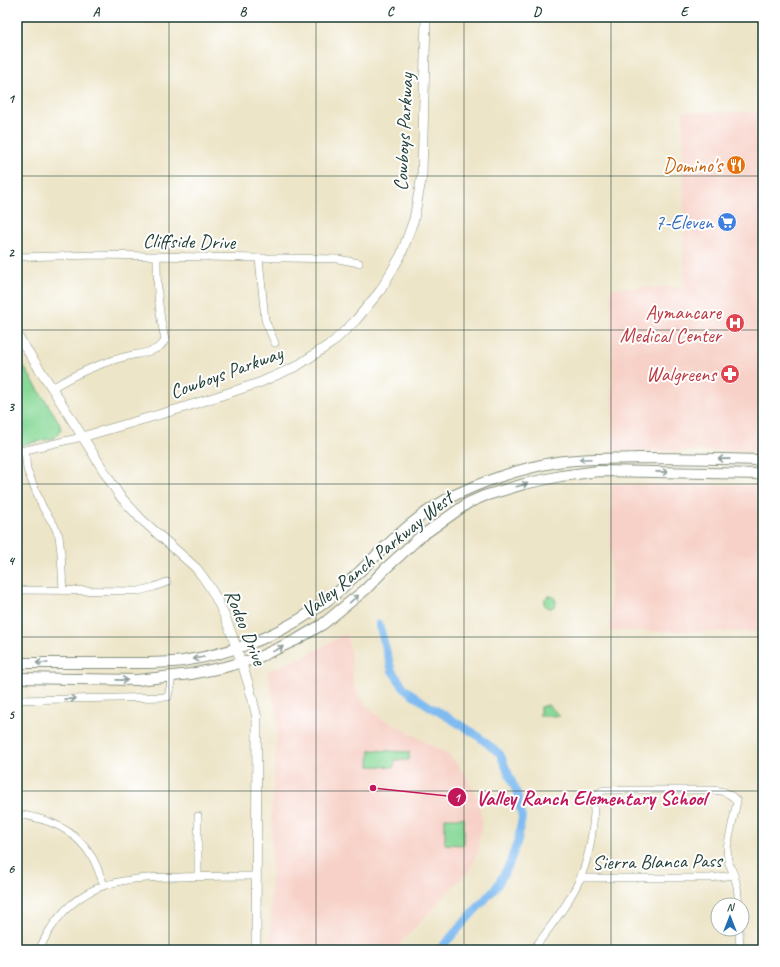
<svg xmlns="http://www.w3.org/2000/svg" width="780" height="967" viewBox="0 0 780 967" font-family="Caveat,sans-serif">
<style>
.built{fill:#f7d1c7}
.green{fill:#89d999;stroke:#548b66}
.lines{fill:none;stroke-linecap:round;stroke-linejoin:round}
.canal{stroke:#7fbbf1;stroke-width:8}
.minor-casing{stroke:#86917e;stroke-width:8}
.tertiary-casing{stroke:#86917e;stroke-width:10}
.secondary-casing{stroke:#86917e;stroke-width:12}
.minor{stroke:#fff;stroke-width:7}
.tertiary{stroke:#fff;stroke-width:9}
.secondary{stroke:#fff;stroke-width:10}
.oneway{stroke:#8f9e9a}
.grid{fill:none;stroke:#1f3d34;stroke-width:1;stroke-opacity:0.55}
.labels{text-anchor:middle;stroke-width:4;stroke-linejoin:round;paint-order:stroke}
.street-label{font-size:20px;fill:#1f3d34;stroke:#fff}
.food-label{font-size:20px;fill:#c56008;stroke:#fff;text-anchor:end}
.shop-label{font-size:20px;fill:#366cbe;stroke:#fff;text-anchor:end}
.health-label{font-size:20px;fill:#be3a42;stroke:#fff;text-anchor:end}
.leader{fill:none;stroke:#c2185b;stroke-width:1.5}
.callout-dot{fill:#c2185b;stroke:#fff;stroke-width:1.5}
.mark-label{font-size:12px;text-anchor:middle;font-weight:bold;fill:#fff}
.callout-label{font-size:21px;text-anchor:middle;font-weight:bold;fill:#c2185b;stroke:#fff;stroke-width:4;stroke-linejoin:round;paint-order:stroke}
.neatline{fill:none;stroke:#1f3d34;stroke-width:1.5}
.grid-label{font-size:13px;text-anchor:middle;font-weight:bold;fill:#1f3d34}
</style>
<rect width="100%" height="100%" fill="#fff"/>
<filter id="ink" filterUnits="userSpaceOnUse"><feTurbulence type="fractalNoise" baseFrequency=".025" numOctaves="2"/><feDisplacementMap in="SourceGraphic" scale="8" xChannelSelector="R" yChannelSelector="G"/><feConvolveMatrix kernelMatrix="1 2 1 2 8 2 1 2 1" color-interpolation-filters="sRGB"/></filter>
<filter id="wash" filterUnits="userSpaceOnUse"><feTurbulence type="fractalNoise" baseFrequency=".012" numOctaves="4" result="noise"/><feDisplacementMap in="SourceGraphic" scale="16" xChannelSelector="R" yChannelSelector="G"/><feGaussianBlur stdDeviation="0.9" result="paint"/><feColorMatrix in="noise" values="0 0 0 0 0 0 0 0 0 0 0 0 0 0 0 0 0 1.4 0 .05"/><feComposite in="paint" operator="in"/></filter>
<g filter="url(#wash)">
<rect width="100%" height="100%" fill="#ede5c8"/>
<g class="built">
<path d="M 683,112 L 763,112 L 763,451 L 612,451 L 611,288 L 684,287 Z"/>
<path d="M 611,484 L 763,485 L 763,632 L 610,631 Z"/>
<path d="M 346,633 L 350,648 L 353,682 L 360,699 L 382,719 L 399,727 L 450,756 L 467,777 L 478,799 L 482,822 L 478,851 L 470,869 L 401,942 L 397,950 L 270,950 L 272,806 L 278,718 L 267,672 L 310,654 Z"/>
</g>
<g class="green">
<path d="M 17,356 L 59,422 L 61,430 L 54,438 L 17,446 Z"/>
<circle cx="550" cy="602" r="6"/>
<path d="M 548,705 L 560,716 L 540,716 L 540,707 Z"/>
<path d="M 370,750 L 409,752 L 409,760 L 395,760 L 394,767 L 369,766 Z"/>
<path d="M 445,818 L 464,818 L 464,845 L 445,844 Z"/>
</g>
<g class="lines">
<path class="canal" d="M 379,624 L 392,671 L 405,689 L 426,704 L 474,733 L 500,754 L 517,793 L 522,818 L 518,840 L 509,865 L 497,886 L 439,950"/>
</g>
</g>
<g filter="url(#ink)">
<g class="lines">
<defs>
<g id="minor">
<path d="M 17,257 L 98,255 L 259,258 L 287,258 L 338,259 L 359,263"/>
<path d="M 259,258 L 265,320 L 275,343"/>
<path d="M 52,388 C 77,373 104,361 133,355 C 144,353 160,351 165,340 C 158,311 157,287 157,256"/>
<path d="M 25,450 L 27,470 L 43,508 L 54,525 L 59,536 L 61,553 L 63,590"/>
<path d="M 17,452 L 82,437"/>
<path d="M 17,590 L 139,591 L 154,587 L 167,582"/>
<path d="M 17,700 L 168,697 L 172,677"/>
<path d="M 17,814 C 49,819 74,828 92,857 C 97,865 100,876 104,885"/>
<path d="M 198,816 L 198,876"/>
<path d="M 580,878 L 710,878 L 734,875"/>
<path d="M 739,929 L 740,950"/>
<path d="M 39,950 C 69,884 114,877 180,877 C 206,876 231,876 257,876"/>
<path d="M 533,950 C 553,923 579,892 587,858 C 591,844 593,827 594,813 C 594,809 593,804 594,800 C 595,795 600,792 604,790 L 712,790 C 724,791 728,792 737,801 L 727,848 L 728,861 L 734,875 L 737,886 L 739,905"/>
</g>
<g id="tertiary">
<path d="M 17,335 L 52,388 L 119,495 L 141,519 L 196,568 C 217,593 228,622 238,653 C 246,674 252,695 257,718 L 256,950"/>
<path d="M 82,437 L 182,408 L 259,383 L 297,366 L 333,342 L 356,320 L 380,291 L 401,255 L 414,219 L 422,175 L 426,17"/>
</g>
<g id="secondary">
<path d="M 17,663 C 48,663 79,663 110,663 C 134,663 159,664 183,661 C 237,653 290,631 333,596 C 374,561 407,518 457,494 C 489,479 523,468 557,462 C 584,458 611,459 638,458 C 680,458 721,459 763,460"/>
<path d="M 17,678 L 137,680 L 191,674 L 225,667 L 257,658 L 296,640 L 323,624 L 366,589 L 385,569 L 420,537 L 468,503 L 484,496 L 524,484 L 561,476 L 599,471 L 763,474"/>
</g>
</defs>
<use href="#minor" class="minor-casing"/>
<use href="#tertiary" class="tertiary-casing"/>
<use href="#secondary" class="secondary-casing"/>
<use href="#minor" class="minor"/>
<use href="#tertiary" class="tertiary"/>
<use href="#secondary" class="secondary"/>
</g>
<defs><path id="oneway-shaft" d="M-6 0H5M1.5-3L5.5 0L1.5 3" fill="none" stroke-width="1.6" stroke-linecap="round" stroke-linejoin="round"/></defs>
<g class="oneway">
<use href="#oneway-shaft" transform="translate(585 459) rotate(177)"/>
<use href="#oneway-shaft" transform="translate(724 459) rotate(-179)"/>
<use href="#oneway-shaft" transform="translate(662 472) rotate(1)"/>
<use href="#oneway-shaft" transform="translate(522 485) rotate(-16)"/>
<use href="#oneway-shaft" transform="translate(354 599) rotate(-41)"/>
<use href="#oneway-shaft" transform="translate(278 649) rotate(-26)"/>
<use href="#oneway-shaft" transform="translate(199 658) rotate(168)"/>
<use href="#oneway-shaft" transform="translate(42 663) rotate(-180)"/>
<use href="#oneway-shaft" transform="translate(122 680) rotate(1)"/>
<use href="#oneway-shaft" transform="translate(70 699) rotate(-1)"/>
</g>
</g>
<path class="grid" d="M 169,17 L 169,950M 316,17 L 316,950M 464,17 L 464,950M 611,17 L 611,950M 17,176 L 763,176M 17,330 L 763,330M 17,484 L 763,484M 17,637 L 763,637M 17,791 L 763,791"/>
<defs>
<symbol id="restaurant-disc" viewBox="-11 -11 22 22"><circle r="9.5" fill="#e8710a" stroke="#fff"/><path d="M-5-6h1v4h1v-4h1v4h1v-4h1v5L-1.5 .5V6h-2V.5L-5-1ZM5-6V6H3V1.5H1.5Q1.5-4 5-6Z" fill="#fff"/></symbol>
<symbol id="supermarket-disc" viewBox="-11 -11 22 22"><circle r="9.5" fill="#3f7fe0" stroke="#fff"/><path d="M-6-5.5h2.5l.6 2H6L4.5 2H-2.5L-4.4-4H-6ZM-1.5 3.2a1.3 1.3 0 1 0 .1 0ZM3 3.2a1.3 1.3 0 1 0 .1 0Z" fill="#fff"/></symbol>
<symbol id="hospital-disc" viewBox="-11 -11 22 22"><circle r="9.5" fill="#e0444e" stroke="#fff"/><path d="M-5-5h3v3.5h4V-5h3V5h-3V1.5h-4V5h-3Z" fill="#fff"/></symbol>
<symbol id="pharmacy-disc" viewBox="-11 -11 22 22"><circle r="9.5" fill="#e0444e" stroke="#fff"/><path d="M-2-6h4v4h4v4h-4v4h-4v-4h-4v-4h4Z" fill="#fff"/></symbol>
</defs>
<g fill-rule="evenodd">
<use href="#restaurant-disc" x="725" y="154" width="22" height="22"/>
<use href="#supermarket-disc" x="716" y="211" width="22" height="22"/>
<use href="#hospital-disc" x="724" y="312" width="22" height="22"/>
<use href="#pharmacy-disc" x="719" y="363" width="22" height="22"/>
</g>
<g class="labels">
<g class="street-label">
<text transform="translate(403 132) rotate(-87)" y="7">Cowboys Parkway</text>
<text transform="translate(189 241) rotate(1)" y="7">Cliffside Drive</text>
<text transform="translate(226 372) rotate(-20)" y="7">Cowboys Parkway</text>
<text transform="translate(377 554) rotate(-39)" y="7">Valley Ranch Parkway West</text>
<text transform="translate(246 627) rotate(68)" y="7">Rodeo Drive</text>
<text transform="translate(657 861) rotate(-1)" y="7">Sierra Blanca Pass</text>
</g>
<g class="food-label">
<text x="722" y="172">Domino's</text>
</g>
<g class="shop-label">
<text x="713" y="229">7-Eleven</text>
</g>
<g class="health-label">
<text x="721" y="319">Aymancare<tspan x="721" dy="23">Medical Center</tspan></text>
<text x="716" y="381">Walgreens</text>
</g>
</g>
<path class="leader" d="M373 788L457 797"/>
<g class="callout-dot">
<circle cx="373" cy="788" r="4"/>
<circle cx="457" cy="797" r="10"/>
</g>
<g class="mark-label">
<text x="457" y="802">1</text>
</g>
<g class="callout-label">
<text x="591" y="805">Valley Ranch Elementary School</text>
</g>
<rect width="780" height="967" fill="none" stroke="#fff" stroke-width="44"/>
<g transform="translate(730 917)"><circle r="19" fill="#ffffff" stroke="#a5b1ae"/>
<path d="M0-3L7 15L0 10L-7 15Z" fill="#1f6fb2"/>
<text y="-6" font-size="11" font-weight="bold" text-anchor="middle" fill="#1f3d34">N</text>
</g>
<rect x="22" y="22" width="736" height="923" class="neatline"/>
<g class="grid-label">
<text x="96" y="16">A</text>
<text x="243" y="16">B</text>
<text x="390" y="16">C</text>
<text x="537" y="16">D</text>
<text x="684" y="16">E</text>
<text x="11" y="103">1</text>
<text x="11" y="257">2</text>
<text x="11" y="411">3</text>
<text x="11" y="565">4</text>
<text x="11" y="719">5</text>
<text x="11" y="873">6</text>
</g>
</svg>
